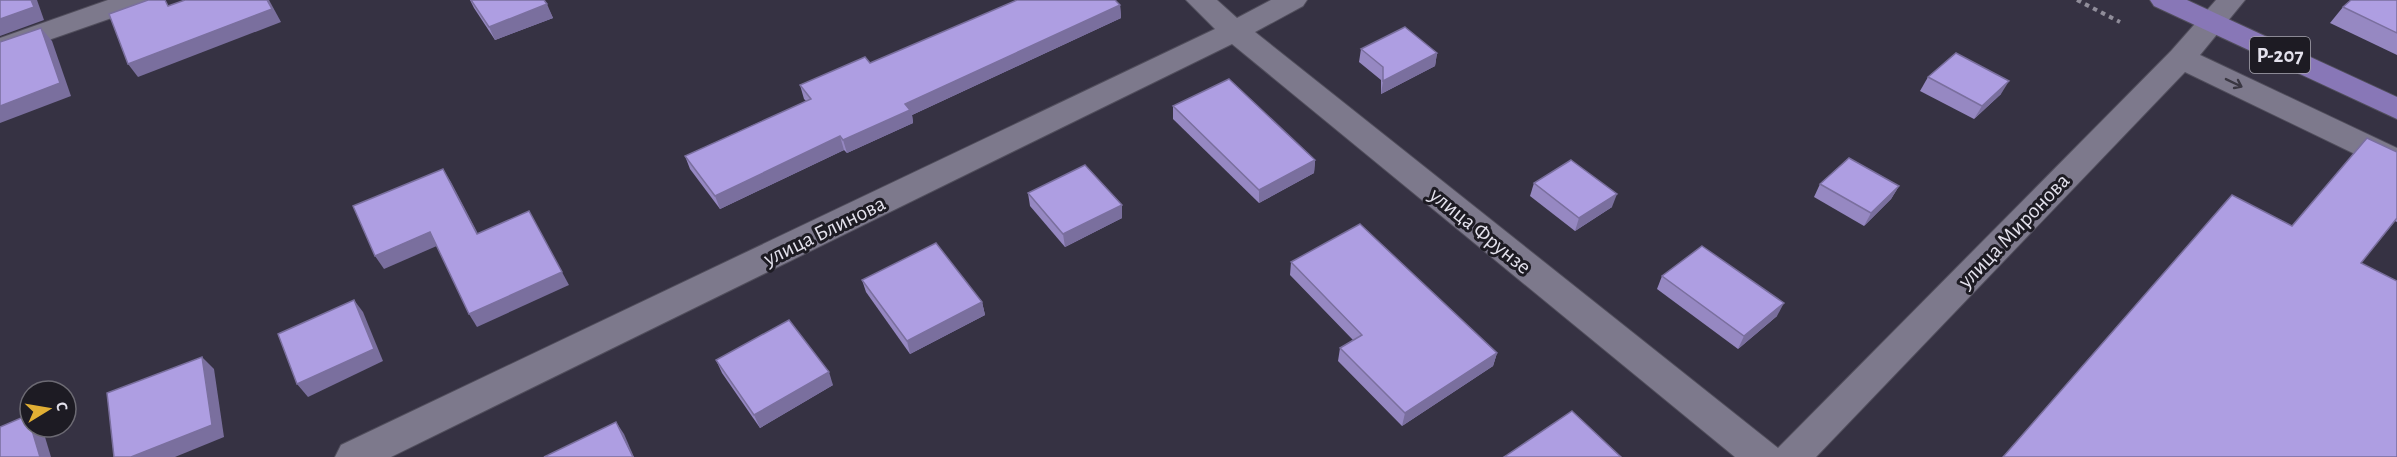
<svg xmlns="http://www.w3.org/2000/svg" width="2397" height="457" viewBox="0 0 2397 457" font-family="'Alegreya Sans',sans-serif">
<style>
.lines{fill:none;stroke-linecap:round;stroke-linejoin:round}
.minor-casing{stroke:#514e5c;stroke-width:2}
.major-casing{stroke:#514e5c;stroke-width:2}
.path{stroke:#908d9a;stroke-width:4;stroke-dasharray:4.5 4.5;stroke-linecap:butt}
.minor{fill:#7d798c;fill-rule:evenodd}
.major{fill:#8877b7;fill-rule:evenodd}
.wall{fill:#9688c2}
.shaded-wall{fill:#7a6f9e}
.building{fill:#ae9ee2;stroke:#7a6f9e;stroke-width:1.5}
.oneway{stroke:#3a3742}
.labels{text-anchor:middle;stroke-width:6;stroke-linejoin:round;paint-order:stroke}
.shield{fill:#1d1b23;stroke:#a8a6b0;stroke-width:1.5}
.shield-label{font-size:21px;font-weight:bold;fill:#e3e1ec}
.street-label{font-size:22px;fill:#e3e1ec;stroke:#1d1b23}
</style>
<rect width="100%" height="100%" fill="#363243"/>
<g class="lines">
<defs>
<g id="minor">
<path d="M 108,0 L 150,0 L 146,6 L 0,57 L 0,38 Z"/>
<path d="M 1186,0 L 1217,0 L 1237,18 L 1271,0 L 1307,0 L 1303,6 L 1255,32 L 1778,448 L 2171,51 L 2216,0 L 2245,0 L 2200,55 L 2397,148 L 2397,172 L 2386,169 L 2185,72 L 1816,457 L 1735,457 L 1232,44 L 391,457 L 335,457 L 341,445 L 1215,29 Z"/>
</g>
<path id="major" d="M 2150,0 L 2187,0 L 2397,97 L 2397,119 L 2154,6 Z"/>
</defs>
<use href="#minor" class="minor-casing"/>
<use href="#major" class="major-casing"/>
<path class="path" d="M 2077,0 L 2120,22"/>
<use href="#minor" class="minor"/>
<use href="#major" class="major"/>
</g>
<g class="wall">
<path d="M 470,0 L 544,0 L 553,18 L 495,40 L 474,8 Z"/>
<path d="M 2397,0 L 2397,55 L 2330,23 L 2343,7 Z"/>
<path d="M 1120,5 L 1121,18 L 912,115 L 913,123 L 847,153 L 844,150 L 720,209 L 690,169 L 685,156 L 806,101 L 804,99 L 800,85 Z"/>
<path d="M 1361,49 L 1437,53 L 1435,66 L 1381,94 L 1381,80 L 1359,62 Z"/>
<path d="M 1928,77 L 2001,94 L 1974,119 L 1920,91 Z"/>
<path d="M 1173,106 L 1315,160 L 1314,173 L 1259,203 L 1173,119 Z"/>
<path d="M 2367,138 L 2397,152 L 2397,222 L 2395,221 L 2361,263 L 2292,226 Z"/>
<path d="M 1534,183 L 1612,207 L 1575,231 L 1530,196 Z"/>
<path d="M 1820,184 L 1899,186 L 1891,199 L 1864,226 L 1814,197 Z"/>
<path d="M 1028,193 L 1122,205 L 1122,218 L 1065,247 L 1030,206 Z"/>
<path d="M 1291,262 L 1497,353 L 1493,366 L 1402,426 L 1338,361 L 1340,348 L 1353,340 L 1290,275 Z"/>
<path d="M 1662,276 L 1777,316 L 1738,349 L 1657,289 Z"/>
<path d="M 862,280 L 982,302 L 985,315 L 910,354 L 866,292 Z"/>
<path d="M 716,360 L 833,385 L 760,428 L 722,373 Z"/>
</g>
<g class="shaded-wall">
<path d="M 31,0 L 37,0 L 44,20 L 0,36 L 0,19 Z"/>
<path d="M 267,0 L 269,0 L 281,22 L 138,77 L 128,64 Z"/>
<path d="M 547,4 L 553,18 L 495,40 L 489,27 Z"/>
<path d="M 1120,5 L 1121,18 L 912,115 L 913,123 L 847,153 L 843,140 L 905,104 Z"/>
<path d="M 41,28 L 52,41 L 71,96 L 0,123 L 0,106 Z"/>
<path d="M 1437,53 L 1435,66 L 1381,94 L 1383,81 Z"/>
<path d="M 2009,81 L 2001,94 L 1974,119 L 1982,106 Z"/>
<path d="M 840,136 L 844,150 L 720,209 L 715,196 Z"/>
<path d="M 1315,160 L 1314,173 L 1259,203 L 1259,190 Z"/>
<path d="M 443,169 L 451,182 L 485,247 L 477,234 Z"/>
<path d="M 1899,186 L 1891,199 L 1864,226 L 1871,213 Z"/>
<path d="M 1617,194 L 1612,207 L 1575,231 L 1579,218 Z"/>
<path d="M 1122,205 L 1122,218 L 1065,247 L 1063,234 Z"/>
<path d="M 529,211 L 569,285 L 477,327 L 469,314 Z"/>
<path d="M 430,232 L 439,245 L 384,269 L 375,256 Z"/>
<path d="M 354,300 L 363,312 L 383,361 L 308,397 L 297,384 Z"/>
<path d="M 982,302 L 985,315 L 910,354 L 907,341 Z"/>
<path d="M 1784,303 L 1777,316 L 1738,349 L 1744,336 Z"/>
<path d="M 1497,353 L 1493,366 L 1402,426 L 1405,413 Z"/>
<path d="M 202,357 L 214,369 L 224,437 L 175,457 L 131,457 Z"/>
<path d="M 829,372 L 833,385 L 760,428 L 754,415 Z"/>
<path d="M 616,422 L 624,434 L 634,457 L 633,457 Z"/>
<path d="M 31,427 L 42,427 L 51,457 L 40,457 Z"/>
</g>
<g class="building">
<path d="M 0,0 L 31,0 L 34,7 L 0,19 Z"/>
<path d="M 148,0 L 165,0 L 168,6 L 185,0 L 267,0 L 272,9 L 128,64 L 109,14 Z"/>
<path d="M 471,0 L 544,0 L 547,4 L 489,27 Z"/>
<path d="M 1017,0 L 1115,0 L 1120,5 L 905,104 L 910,110 L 843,140 L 840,136 L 715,196 L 685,156 L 811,99 L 800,85 L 865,57 L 870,63 Z"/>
<path d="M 2351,0 L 2397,0 L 2397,33 L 2343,7 Z"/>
<path d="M 1405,27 L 1437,53 L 1383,81 L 1383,67 L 1361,49 Z"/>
<path d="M 41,28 L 60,83 L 0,106 L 0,42 Z"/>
<path d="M 1956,53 L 2009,81 L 1982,106 L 1928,77 Z"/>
<path d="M 1229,79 L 1315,160 L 1259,190 L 1173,106 Z"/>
<path d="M 2367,138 L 2397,152 L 2397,218 L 2361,263 L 2397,281 L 2397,457 L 2003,457 L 2232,195 L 2292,226 Z"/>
<path d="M 1849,158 L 1899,186 L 1871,213 L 1820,184 Z"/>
<path d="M 1571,160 L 1617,194 L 1579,218 L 1534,183 Z"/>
<path d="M 1085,165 L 1122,205 L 1063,234 L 1028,193 Z"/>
<path d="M 443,169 L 477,234 L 529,211 L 562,272 L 469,314 L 430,232 L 375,256 L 353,206 Z"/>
<path d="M 1360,224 L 1497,353 L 1405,413 L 1340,348 L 1362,335 L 1291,262 Z"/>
<path d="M 936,243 L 982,302 L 907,341 L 862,280 Z"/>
<path d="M 1702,246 L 1784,303 L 1744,336 L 1662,276 Z"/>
<path d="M 354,300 L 374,349 L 297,384 L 278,334 Z"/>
<path d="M 789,320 L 829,372 L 754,415 L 716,360 Z"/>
<path d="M 202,357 L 212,425 L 131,457 L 114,457 L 107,393 Z"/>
<path d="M 1572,411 L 1621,457 L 1504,457 Z"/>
<path d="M 28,415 L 30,422 L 30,427 L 31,427 L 40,457 L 0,457 L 0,427 Z"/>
<path d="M 616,422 L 633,457 L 544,457 Z"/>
</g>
<defs><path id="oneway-shaft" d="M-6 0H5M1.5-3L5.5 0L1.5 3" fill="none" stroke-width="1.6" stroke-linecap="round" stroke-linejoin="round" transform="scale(1.5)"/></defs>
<use class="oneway" href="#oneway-shaft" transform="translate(2234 83) rotate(26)"/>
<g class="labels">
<rect class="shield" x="2250" y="37" width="60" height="36" rx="4.5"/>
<g class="shield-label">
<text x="2280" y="62">Р-207</text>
</g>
<g class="street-label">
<text transform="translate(824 230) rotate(-26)" y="8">улица Блинова</text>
<text transform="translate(1481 230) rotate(39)" y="8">улица Фрунзе</text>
<text transform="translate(2013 230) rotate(-46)" y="8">улица Миронова</text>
</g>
</g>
<g transform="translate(48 409) rotate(79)"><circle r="28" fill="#1d1b23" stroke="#6c6a73" stroke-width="1.5"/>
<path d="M0-4.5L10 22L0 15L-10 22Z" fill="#e1af34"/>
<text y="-9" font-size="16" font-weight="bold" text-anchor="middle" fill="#e3e1ec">С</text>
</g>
</svg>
